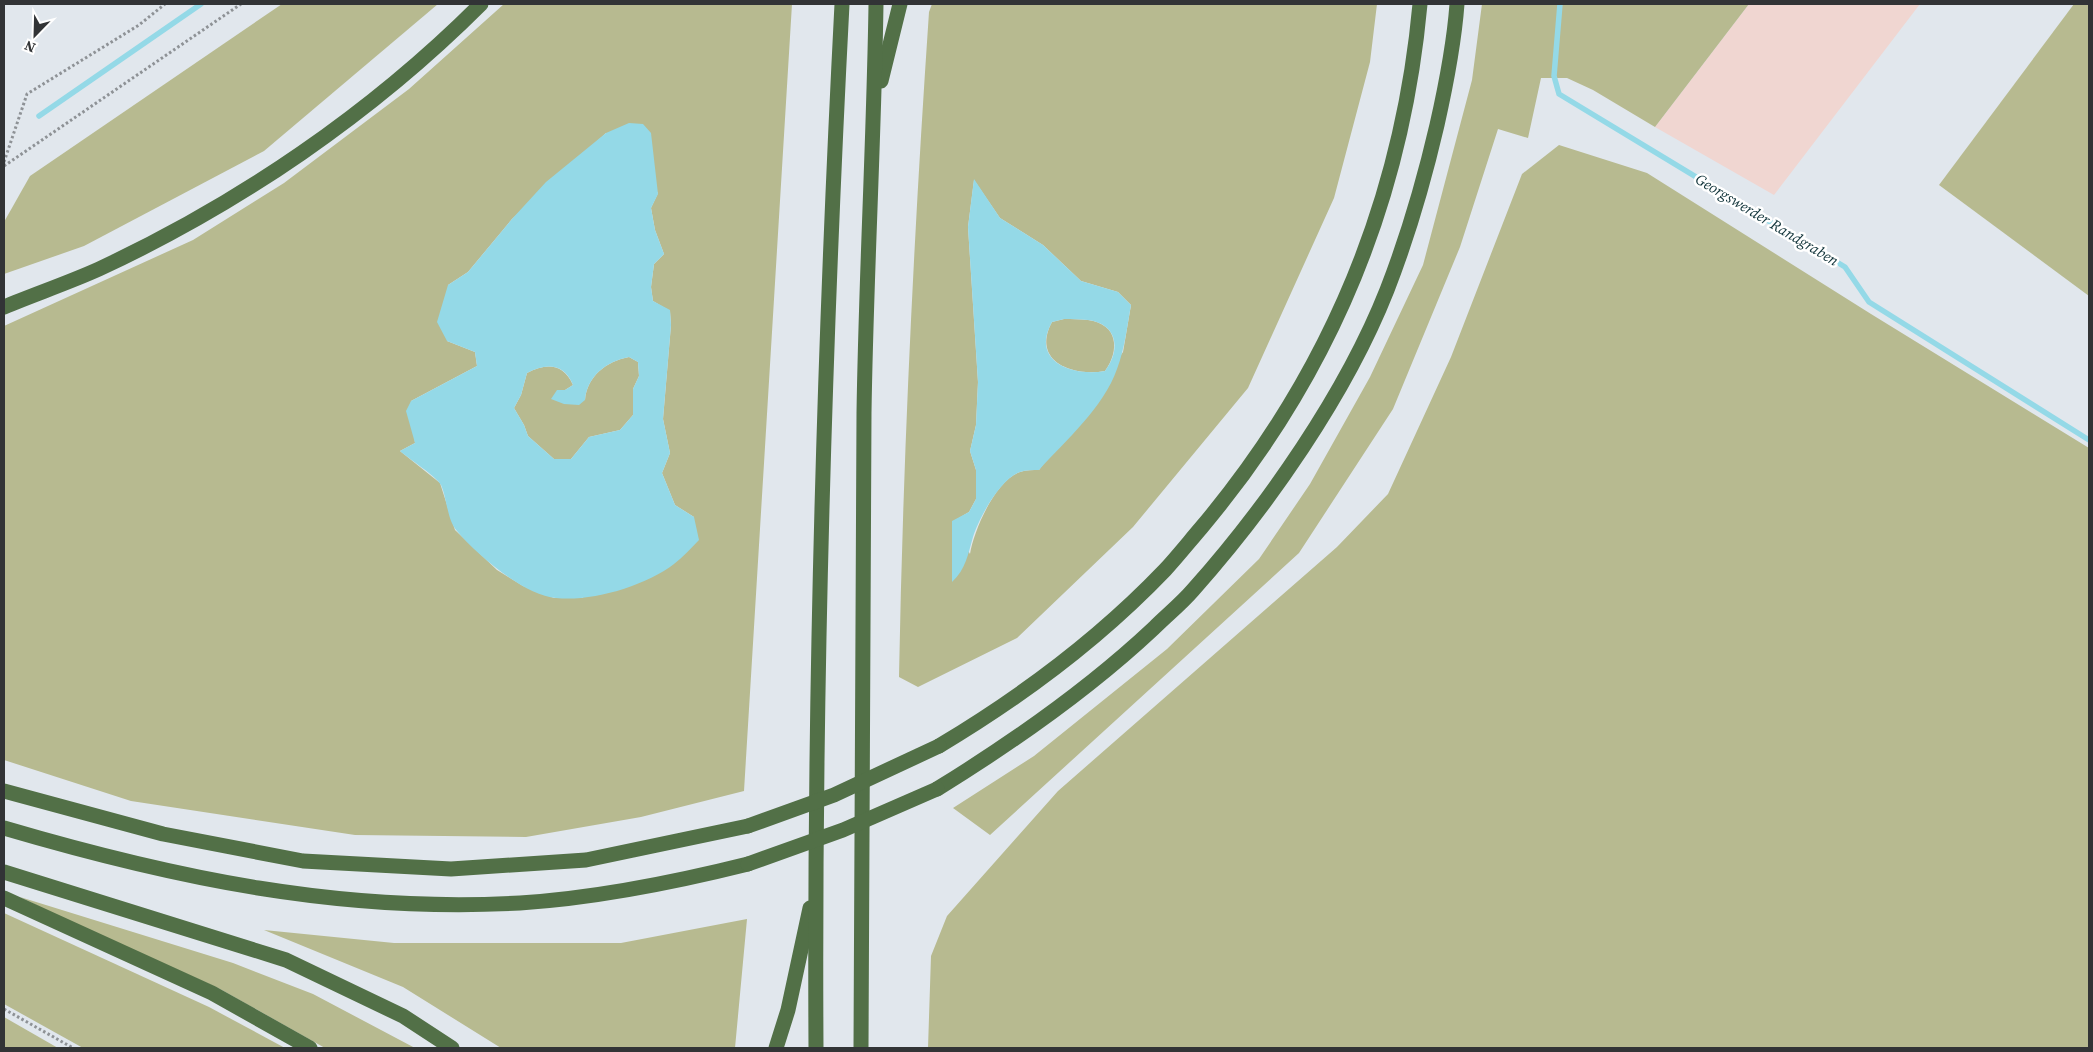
<svg xmlns="http://www.w3.org/2000/svg" width="2093" height="1052" viewBox="0 0 2093 1052" font-family="'Source Serif 4',serif">
<style>
.commercial{fill:#f0d6d1}
.green{fill:#b7ba90;fill-rule:evenodd}
.water{fill:#94d9e7;fill-rule:evenodd}
.lines{fill:none;stroke-linecap:round;stroke-linejoin:round}
.stream{stroke:#94d9e7;stroke-width:5.5}
.path{stroke:#8e9296;stroke-width:3;stroke-dasharray:2.5 2.5;stroke-linecap:butt}
.highway{stroke:#527047;stroke-width:15}
.highway-bridge{stroke:#527047;stroke-width:15}
.labels{text-anchor:middle;stroke-width:5;stroke-linejoin:round;paint-order:stroke}
.water-label{font-size:15px;font-style:italic;fill:#0f3238;stroke:#fff}
</style>
<rect width="100%" height="100%" fill="#e1e7ed"/>
<path class="commercial" d="M 1749,4 L 1920,4 L 1774,195 L 1655,127 Z"/>
<g class="green">
<path d="M 282,4 L 438,4 L 264,151 L 84,246 L 4,274 L 4,222 L 30,176 Z"/>
<path d="M 504,4 L 792,4 L 744,791 L 641,817 L 526,837 L 355,835 L 131,801 L 4,760 L 4,326 L 193,240 L 284,183 L 409,89 ZM 606,133 L 658,193 L 651,208 L 655,230 L 664,254 L 654,264 L 651,287 L 653,301 L 670,311 L 671,325 L 663,419 L 670,453 L 662,473 L 675,505 L 694,517 L 582,598 L 554,598 L 523,586 L 497,570 L 455,530 L 440,483 L 400,451 L 415,443 L 411,401 L 477,366 L 475,352 L 447,341 L 448,285 L 468,272 L 512,219 Z"/>
<path d="M 932,4 L 1377,4 L 1370,62 L 1334,198 L 1248,388 L 1133,527 L 1017,638 L 918,687 L 899,677 C 903,455 914,233 929,12 ZM 974,180 L 1000,218 L 1043,245 L 1081,281 L 1118,292 L 1131,305 L 1123,352 L 1039,470 C 1033,470 1026,470 1020,472 C 995,481 974,530 970,554 L 952,522 L 969,512 L 976,499 L 976,470 L 970,451 L 976,425 L 978,382 L 968,227 Z"/>
<path d="M 1482,4 L 1749,4 L 1655,127 L 1593,90 L 1567,78 L 1541,78 L 1528,138 L 1498,129 L 1460,247 L 1393,409 L 1299,553 L 990,835 L 953,808 L 1034,756 L 1167,649 L 1259,559 L 1310,484 L 1370,377 L 1423,265 L 1472,80 Z"/>
<path d="M 2074,4 L 2089,4 L 2089,296 L 1939,185 Z"/>
<path d="M 1559,145 L 1647,173 L 1871,314 L 2089,448 L 2089,1048 L 928,1048 L 931,956 L 947,916 L 1058,791 L 1337,547 L 1388,494 L 1451,357 L 1522,174 Z"/>
<path d="M 1064,319 C 1072,319 1080,319 1088,320 C 1118,324 1120,350 1105,371 C 1072,377 1031,361 1052,322 Z"/>
<path d="M 629,357 L 638,362 L 639,376 L 633,389 L 633,415 L 620,430 L 589,437 L 571,459 L 554,459 L 528,436 L 524,425 L 514,408 L 521,395 L 527,373 C 546,363 563,363 573,385 L 565,390 L 585,400 C 587,376 607,361 629,357 Z"/>
<path d="M 20,897 L 233,963 L 313,994 L 415,1048 L 325,1048 L 220,989 L 56,915 Z"/>
<path d="M 4,913 L 209,1007 L 285,1048 L 83,1048 L 4,1004 Z"/>
<path d="M 747,919 L 735,1048 L 501,1048 L 403,987 L 264,930 L 394,943 L 621,943 Z"/>
<path d="M 4,1017 L 58,1048 L 4,1048 Z"/>
</g>
<g class="water">
<path d="M 629,123 L 643,124 L 651,133 L 658,194 L 651,208 L 655,230 L 664,254 L 654,264 L 651,287 L 653,301 L 670,310 L 671,325 L 663,419 L 670,453 L 662,473 L 675,505 L 694,517 L 699,540 C 691,548 683,557 674,564 C 645,586 592,602 556,598 C 524,595 477,555 457,531 C 447,520 447,498 441,485 C 437,477 408,458 400,451 L 415,443 L 406,411 L 411,401 L 477,366 L 475,352 L 447,341 L 437,322 L 448,285 L 468,272 L 512,219 L 546,182 L 606,133 ZM 629,357 L 638,362 L 639,376 L 633,389 L 633,415 L 620,430 L 589,437 L 571,459 L 554,459 L 528,436 L 524,425 L 514,408 L 521,395 L 527,373 C 546,363 564,363 573,385 L 565,390 L 557,390 L 551,399 L 564,404 L 579,405 L 585,400 C 587,376 607,361 629,357 Z"/>
<path d="M 974,179 L 1000,218 L 1043,245 L 1081,281 L 1118,292 L 1131,305 C 1127,326 1125,348 1117,369 C 1104,407 1066,440 1039,470 C 1033,470 1026,470 1020,472 C 1000,479 979,518 973,537 C 968,554 966,569 952,582 L 952,521 L 969,512 L 976,499 L 976,470 L 970,451 L 976,425 L 978,382 L 968,227 ZM 1064,319 C 1072,319 1080,319 1088,320 C 1118,324 1121,350 1105,371 C 1072,377 1030,361 1052,322 Z"/>
</g>
<g class="lines">
<g class="stream">
<path d="M 1560,4 L 1554,76 L 1559,94 L 1845,267 L 1869,302 L 2089,440"/>
<path d="M 39,116 L 201,4"/>
</g>
<g class="path">
<path d="M 4,162 L 27,94 L 139,25 L 165,4"/>
<path d="M 4,166 L 241,4"/>
<path d="M 4,1009 L 73,1048"/>
</g>
<g class="highway">
<path d="M 881,81 L 900,4"/>
<path d="M 4,307 C 35,294 68,283 99,269 C 239,204 372,113 481,4"/>
<path d="M 939,746 C 1021,697 1099,639 1165,570 C 1177,557 1189,542 1201,528 C 1329,376 1402,201 1420,4"/>
<path d="M 937,789 C 1015,741 1088,690 1154,628 C 1167,615 1181,604 1193,590 C 1267,507 1346,394 1387,290 C 1408,236 1424,181 1437,125 C 1446,85 1454,45 1457,4"/>
<path d="M 4,791 L 163,834 L 303,861 L 451,869 L 586,860 L 748,826"/>
<path d="M 4,828 C 174,878 340,913 520,903 C 597,898 672,883 748,864"/>
<path d="M 4,872 L 286,960 L 403,1016 L 452,1048"/>
<path d="M 4,898 L 212,993 L 310,1048"/>
<path d="M 776,1048 L 788,1010 L 810,908"/>
<path d="M 816,1048 C 814,700 824,351 842,4"/>
<path d="M 861,1048 C 861,837 861,625 864,413 C 866,277 874,140 876,4"/>
</g>
<g class="highway-bridge">
<path d="M 748,826 L 834,795 L 939,746"/>
<path d="M 748,864 L 843,830 L 937,789"/>
</g>
</g>
<g class="labels">
<g class="water-label">
<text transform="translate(1767 220) rotate(31)" y="5">Georgswerder Randgraben</text>
</g>
</g>
<rect width="2093" height="1052" fill="none" stroke="#323436" stroke-width="10"/>
<g transform="translate(35 35) rotate(203)" stroke="#ffffff" stroke-width="4" paint-order="stroke">
<path d="M0-4L9 19L0 12L-9 19Z" fill="#323436"/>
<text y="-8" font-size="14" font-weight="bold" text-anchor="middle" fill="#323436">N</text>
</g>
</svg>
